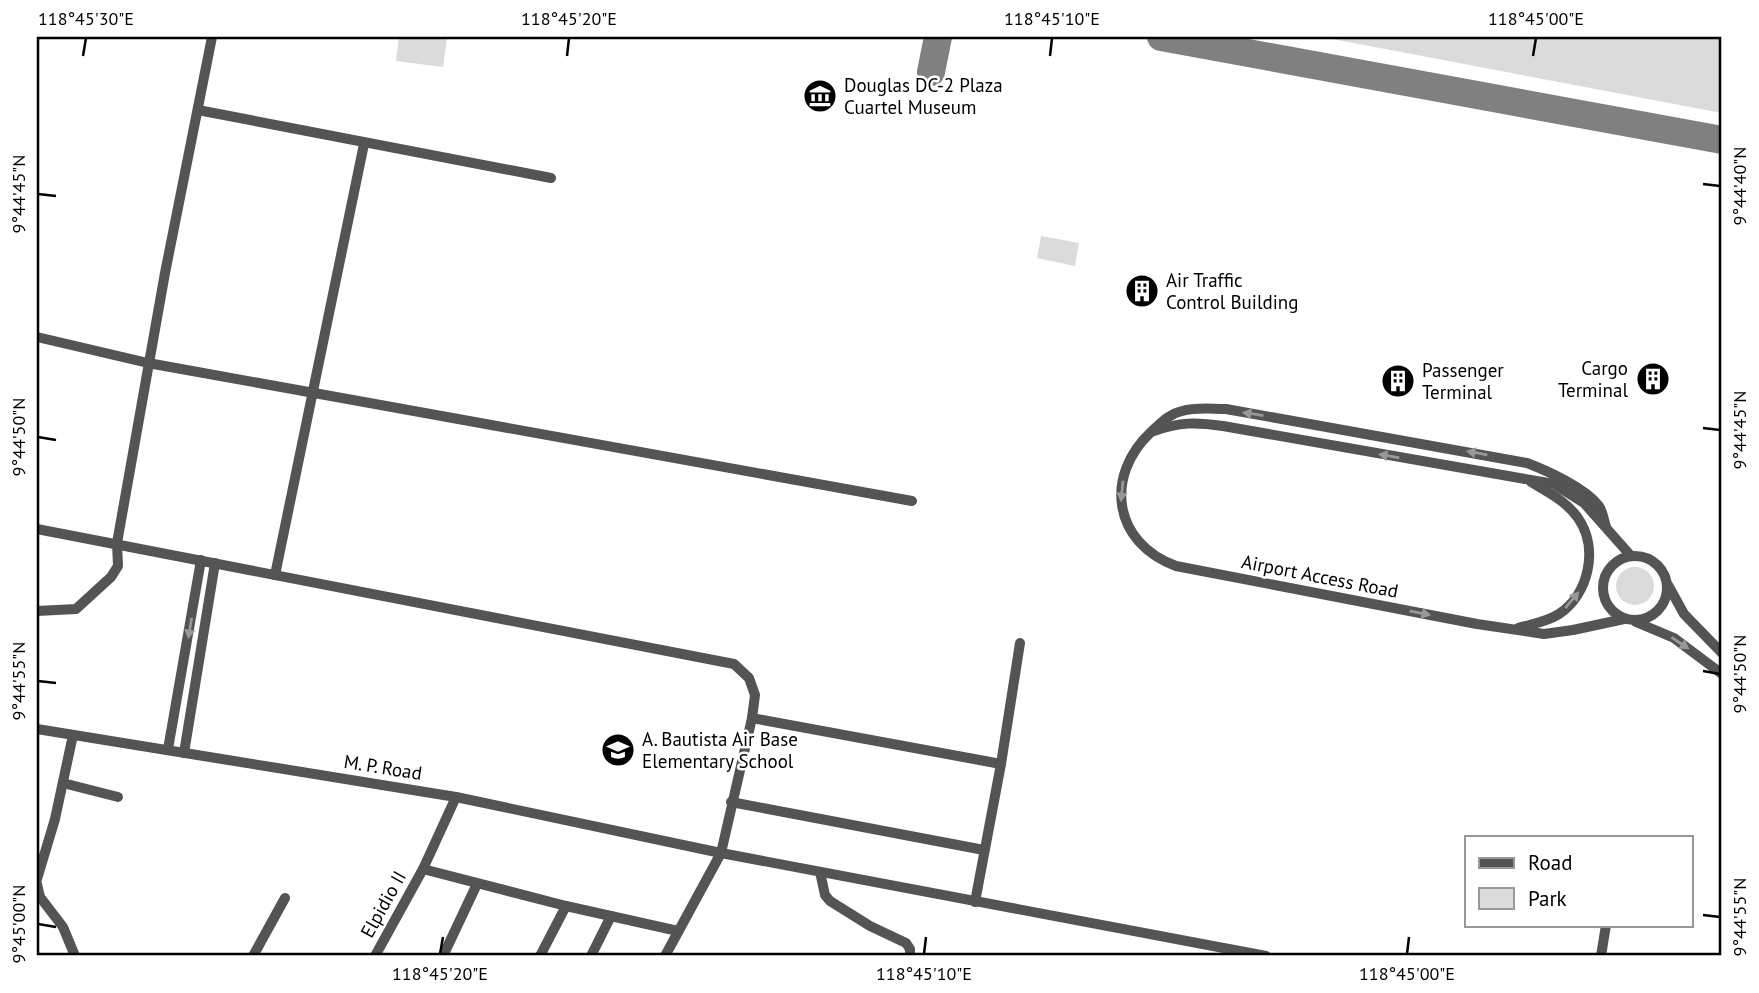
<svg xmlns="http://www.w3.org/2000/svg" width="1759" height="993" viewBox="0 0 1759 993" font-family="'PT Sans',sans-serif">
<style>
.green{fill:#dbdbdb}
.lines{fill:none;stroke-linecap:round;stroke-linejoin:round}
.taxiway{stroke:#808080;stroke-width:28}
.street{stroke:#545454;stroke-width:10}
.oneway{fill:#989898}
.ticks{fill:none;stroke:#000;stroke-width:2.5}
.labels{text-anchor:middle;stroke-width:5;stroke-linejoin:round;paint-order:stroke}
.poi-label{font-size:19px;fill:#000;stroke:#fff;text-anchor:start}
.street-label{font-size:19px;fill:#000;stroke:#fff}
.neatline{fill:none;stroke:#000;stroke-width:2.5}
.ticks-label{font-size:18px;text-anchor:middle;fill:#000}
</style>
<rect width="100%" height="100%" fill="#fff"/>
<g class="green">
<path d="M 399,37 L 447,39 L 443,67 L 396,61 Z"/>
<path d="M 1322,37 L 1722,37 L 1722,113 Z"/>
<path d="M 1041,236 L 1079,243 L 1075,266 L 1037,258 Z"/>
<circle cx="1635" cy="586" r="19"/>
</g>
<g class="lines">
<g class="taxiway">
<path d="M 1161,37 L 1722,140"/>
<path d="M 931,72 L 938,37"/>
</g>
<g class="street">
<path d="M 198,110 L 551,178"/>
<path d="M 37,337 L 148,363 L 912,501"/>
<path d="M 1154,431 C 1180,422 1195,422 1223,426 L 1554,484 L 1584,503 L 1631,556"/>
<path d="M 1606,527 C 1604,521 1603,512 1599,506 C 1585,488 1548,471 1527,463 L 1226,409 C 1211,409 1196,407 1182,411 C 1169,414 1161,423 1151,432 C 1104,476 1113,543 1176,566 L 1477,624 L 1544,634 L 1573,630 L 1624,619"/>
<path d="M 37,529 L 734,664 L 749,678 L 755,695 L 752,718 L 721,853 L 1266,956"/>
<circle cx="1635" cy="588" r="32"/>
<path d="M 275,575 L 364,144"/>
<path d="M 1668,585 L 1684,614 L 1722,653"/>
<path d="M 37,611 L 76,609 L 111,577 L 118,566 L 117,543 L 165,273 L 212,37"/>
<path d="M 1636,622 L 1674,638 L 1722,674"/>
<path d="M 1518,628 C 1532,624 1547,622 1559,614 C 1589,594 1599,548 1578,518 C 1566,501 1548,492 1531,482"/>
<path d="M 752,718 L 1001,764"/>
<path d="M 37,729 L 456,797 L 721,853 L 665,956"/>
<path d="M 168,749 L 201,560"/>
<path d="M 184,753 L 215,563"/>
<path d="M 63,783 L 118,797"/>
<path d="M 731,802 L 984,850"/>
<path d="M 423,869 L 566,906 L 678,931"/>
<path d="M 820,872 L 825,895 L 830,901 L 870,926 L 906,943 L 910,949 L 910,956"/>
<path d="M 37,879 L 55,819 L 73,735"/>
<path d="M 37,884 L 40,897 L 63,927 L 75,956"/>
<path d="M 975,902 L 1001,764 L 1020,643"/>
<path d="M 253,956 L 285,898"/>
<path d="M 375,956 L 423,869 L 456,797"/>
<path d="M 443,956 L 477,884"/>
<path d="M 540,956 L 566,906"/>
<path d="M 591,956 L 611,916"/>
<path d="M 1601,956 L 1606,925"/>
</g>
</g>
<defs><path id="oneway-solid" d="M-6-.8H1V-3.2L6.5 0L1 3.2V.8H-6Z" transform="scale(1.75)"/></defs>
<g class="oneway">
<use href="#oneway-solid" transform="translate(1253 414) rotate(-171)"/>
<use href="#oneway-solid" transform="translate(1477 453) rotate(-170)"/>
<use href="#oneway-solid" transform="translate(1389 456) rotate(-170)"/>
<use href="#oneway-solid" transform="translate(1122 491) rotate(96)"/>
<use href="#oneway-solid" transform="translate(1572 600) rotate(-50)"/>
<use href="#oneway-solid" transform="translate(1420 613) rotate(11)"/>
<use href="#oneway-solid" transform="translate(190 628) rotate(99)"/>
<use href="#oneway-solid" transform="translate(1680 643) rotate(34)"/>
</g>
<path class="ticks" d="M 83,56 L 86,38M 567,56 L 569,38M 1050,56 L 1052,38M 1533,56 L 1536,38M 1703,184 L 1720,186M 38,194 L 56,196M 1703,428 L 1720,430M 38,437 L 56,440M 1703,671 L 1720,674M 38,681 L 56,683M 1703,915 L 1720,917M 38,924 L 56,927M 440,954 L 443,937M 924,954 L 926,937M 1407,954 L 1409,937"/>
<defs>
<symbol id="museum-disc" viewBox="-11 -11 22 22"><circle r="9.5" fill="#000" stroke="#fff"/><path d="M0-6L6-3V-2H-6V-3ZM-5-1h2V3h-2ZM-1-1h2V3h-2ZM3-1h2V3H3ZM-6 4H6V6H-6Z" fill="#fff"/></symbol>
<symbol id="building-disc" viewBox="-11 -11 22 22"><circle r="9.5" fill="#000" stroke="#fff"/><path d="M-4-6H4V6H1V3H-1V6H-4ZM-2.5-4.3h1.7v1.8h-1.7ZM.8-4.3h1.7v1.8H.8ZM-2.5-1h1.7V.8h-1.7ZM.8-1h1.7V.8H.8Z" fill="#fff"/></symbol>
<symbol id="school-disc" viewBox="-11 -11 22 22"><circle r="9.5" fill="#000" stroke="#fff"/><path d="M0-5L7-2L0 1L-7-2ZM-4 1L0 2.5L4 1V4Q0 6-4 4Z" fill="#fff"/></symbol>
</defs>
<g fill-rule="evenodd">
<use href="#museum-disc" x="801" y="77" width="38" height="38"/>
<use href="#building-disc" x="1123" y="272" width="38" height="38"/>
<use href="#building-disc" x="1634" y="360" width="38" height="38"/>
<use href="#building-disc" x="1379" y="362" width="38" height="38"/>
<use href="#school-disc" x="599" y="731" width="38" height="38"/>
</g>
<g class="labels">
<g class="poi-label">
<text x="844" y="92">Douglas DC-2 Plaza<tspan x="844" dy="22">Cuartel Museum</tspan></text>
<text x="1166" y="287">Air Traffic<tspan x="1166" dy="22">Control Building</tspan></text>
<text x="1628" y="375" text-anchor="end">Cargo<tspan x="1628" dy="22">Terminal</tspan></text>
<text x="1422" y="377">Passenger<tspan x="1422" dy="22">Terminal</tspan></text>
<text x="642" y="746">A. Bautista Air Base<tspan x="642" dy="22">Elementary School</tspan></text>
</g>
<g class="street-label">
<text transform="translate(1320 576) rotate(11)" y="7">Airport Access Road</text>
<text transform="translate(383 767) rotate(9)" y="7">M. P. Road</text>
<text transform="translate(383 904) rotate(-61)" y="7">Elpidio II</text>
</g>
</g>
<rect width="1759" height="993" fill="none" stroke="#ffffff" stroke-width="77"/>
<rect x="1465" y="836" width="228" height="91" fill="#ffffff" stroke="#999999" stroke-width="2"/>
<rect x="1479" y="858" width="35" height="10" fill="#545454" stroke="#999999" stroke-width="2"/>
<text x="1528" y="870" font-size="21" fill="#000000">Road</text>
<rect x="1479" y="888" width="35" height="21" fill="#dbdbdb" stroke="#999999" stroke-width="2"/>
<text x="1528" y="906" font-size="21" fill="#000000">Park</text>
<rect x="38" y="38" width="1682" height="916" class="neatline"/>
<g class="ticks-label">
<text x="86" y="25">118°45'30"E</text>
<text x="569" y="25">118°45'20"E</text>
<text x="1052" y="25">118°45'10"E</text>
<text x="1536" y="25">118°45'00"E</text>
<text transform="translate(1740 186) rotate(-90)" y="6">9°44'40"N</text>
<text transform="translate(19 194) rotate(-90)" y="6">9°44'45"N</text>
<text transform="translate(1740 430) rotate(-90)" y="6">9°44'45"N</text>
<text transform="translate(19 437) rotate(-90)" y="6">9°44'50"N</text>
<text transform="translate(1740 674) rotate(-90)" y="6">9°44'50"N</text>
<text transform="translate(19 681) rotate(-90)" y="6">9°44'55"N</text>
<text transform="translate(1740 917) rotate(-90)" y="6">9°44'55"N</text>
<text transform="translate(19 924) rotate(-90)" y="6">9°45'00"N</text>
<text x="440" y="980">118°45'20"E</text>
<text x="924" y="980">118°45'10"E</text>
<text x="1407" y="980">118°45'00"E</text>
</g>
</svg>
